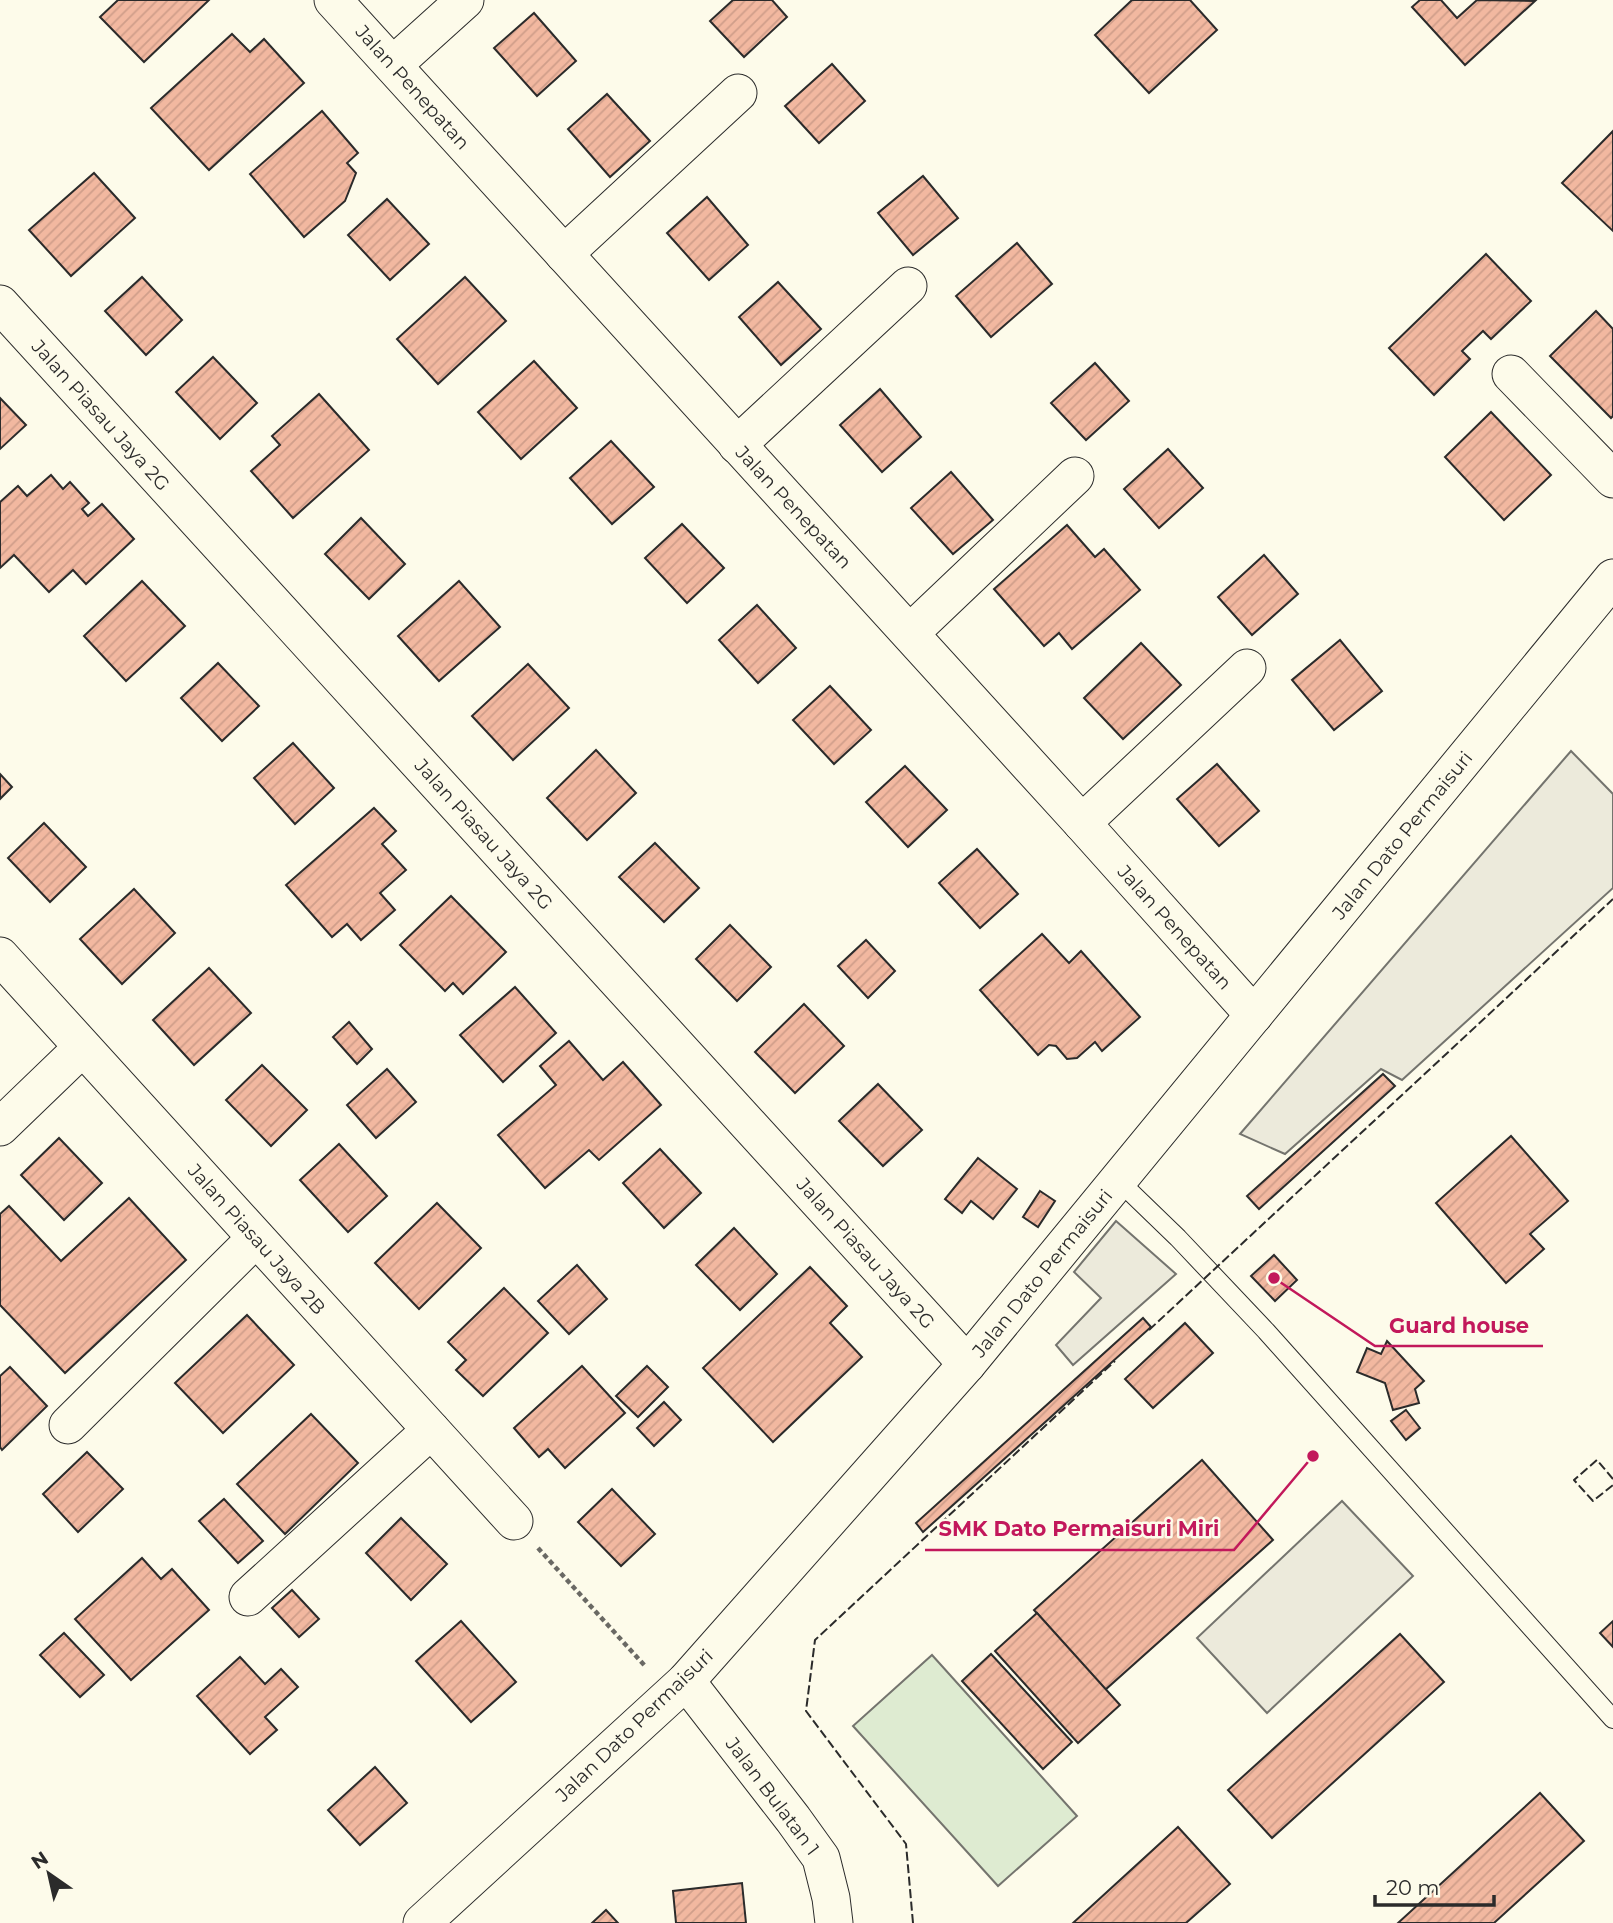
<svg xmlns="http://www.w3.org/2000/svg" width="1613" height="1923" viewBox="0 0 1613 1923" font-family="Montserrat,sans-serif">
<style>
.green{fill:#deebd1;stroke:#74746e;stroke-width:2}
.parking{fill:#eceadb;stroke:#74746e;stroke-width:2}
.building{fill:url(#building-hatch);stroke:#2b2b2b;stroke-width:2}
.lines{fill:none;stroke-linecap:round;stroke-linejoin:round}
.service-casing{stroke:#2b2b2b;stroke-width:20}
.minor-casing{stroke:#2b2b2b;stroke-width:39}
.path{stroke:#6a6964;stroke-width:4.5;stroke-dasharray:5 3.5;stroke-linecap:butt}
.service{stroke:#fdfbea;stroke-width:18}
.minor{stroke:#fdfbea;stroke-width:37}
.fence{stroke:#2b2b2b;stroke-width:2;stroke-dasharray:9 3.5;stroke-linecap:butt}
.labels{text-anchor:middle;stroke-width:5;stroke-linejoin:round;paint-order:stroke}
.street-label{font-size:19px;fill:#2b2b2b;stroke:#fdfbea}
.leader{fill:none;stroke:#c2185b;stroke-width:2.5}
.callout-dot{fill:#c2185b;stroke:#fdfbea;stroke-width:2.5}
.callout-label{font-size:21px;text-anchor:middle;font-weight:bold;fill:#c2185b;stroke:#fdfbea;stroke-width:5;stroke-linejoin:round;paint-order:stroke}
</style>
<defs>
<pattern id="building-hatch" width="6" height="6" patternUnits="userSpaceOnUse" patternTransform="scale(1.75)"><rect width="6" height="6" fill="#f2b8a0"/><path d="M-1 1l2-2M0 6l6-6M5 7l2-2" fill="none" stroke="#d09e8a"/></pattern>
</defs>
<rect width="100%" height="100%" fill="#fdfbea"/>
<path class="green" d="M 932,1655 L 1077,1816 L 998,1886 L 853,1726 Z"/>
<g class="parking">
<path d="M 1571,751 L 1613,794 L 1613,888 L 1402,1080 L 1381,1069 L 1285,1154 L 1240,1134 Z"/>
<path d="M 1116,1221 L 1176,1274 L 1073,1365 L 1056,1345 L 1101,1298 L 1074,1272 Z"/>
<path d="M 1342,1501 L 1413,1576 L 1267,1713 L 1197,1638 Z"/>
</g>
<g class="building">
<path d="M 118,0 L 209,0 L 144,62 L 100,17 Z"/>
<path d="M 733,0 L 772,0 L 787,17 L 744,57 L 710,21 Z"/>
<path d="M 1132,0 L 1190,0 L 1217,30 L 1149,93 L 1095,35 Z"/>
<path d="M 1420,0 L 1441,0 L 1457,18 L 1477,0 L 1535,1 L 1465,65 L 1412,7 Z"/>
<path d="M 534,13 L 576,61 L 537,96 L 494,48 Z"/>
<path d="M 232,34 L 250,52 L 264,39 L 304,83 L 209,170 L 151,108 Z"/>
<path d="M 832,64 L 865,101 L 819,143 L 785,106 Z"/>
<path d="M 607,94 L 650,141 L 610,177 L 568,129 Z"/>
<path d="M 322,111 L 358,153 L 347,163 L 356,173 L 345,201 L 304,237 L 250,174 Z"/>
<path d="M 1613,131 L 1613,231 L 1562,183 Z"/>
<path d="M 94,173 L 135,218 L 71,276 L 29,230 Z"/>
<path d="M 923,176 L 958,218 L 913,255 L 878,213 Z"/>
<path d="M 707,197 L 748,245 L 709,280 L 667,233 Z"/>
<path d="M 387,199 L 429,244 L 390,280 L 348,235 Z"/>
<path d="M 1017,243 L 1052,284 L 991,337 L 956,296 Z"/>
<path d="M 1486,254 L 1531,301 L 1491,339 L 1483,331 L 1462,351 L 1470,359 L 1434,395 L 1389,348 Z"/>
<path d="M 142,277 L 182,320 L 146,355 L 105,311 Z"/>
<path d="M 465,277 L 506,321 L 438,384 L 397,339 Z"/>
<path d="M 778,282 L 821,329 L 781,365 L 739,317 Z"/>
<path d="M 1596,311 L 1613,329 L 1613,416 L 1611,418 L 1550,356 Z"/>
<path d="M 213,357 L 257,403 L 220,439 L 176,392 Z"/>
<path d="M 534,361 L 577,408 L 521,459 L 478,412 Z"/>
<path d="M 1095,363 L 1129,401 L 1086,440 L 1051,403 Z"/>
<path d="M 880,389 L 921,437 L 882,472 L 840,425 Z"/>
<path d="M 319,394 L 369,450 L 293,518 L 251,471 L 280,445 L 272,436 Z"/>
<path d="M 0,398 L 26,425 L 0,449 Z"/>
<path d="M 1491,412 L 1551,475 L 1504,520 L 1445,457 Z"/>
<path d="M 611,441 L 654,487 L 612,524 L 570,478 Z"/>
<path d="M 1168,449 L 1203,488 L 1159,528 L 1124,489 Z"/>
<path d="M 951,472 L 993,520 L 953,554 L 911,508 Z"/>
<path d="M 51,475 L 63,489 L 70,482 L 89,503 L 82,509 L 88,516 L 102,504 L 134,539 L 86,584 L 73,570 L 49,592 L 14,555 L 0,568 L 0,502 L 18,486 L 27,496 Z"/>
<path d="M 361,518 L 405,564 L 369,599 L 325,554 Z"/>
<path d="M 682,524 L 724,568 L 687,603 L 645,558 Z"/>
<path d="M 1067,525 L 1095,557 L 1104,549 L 1140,590 L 1072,649 L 1059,633 L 1044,646 L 994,589 Z"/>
<path d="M 1264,555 L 1298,594 L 1252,635 L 1218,597 Z"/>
<path d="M 142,581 L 185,626 L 126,681 L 84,636 Z"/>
<path d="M 459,581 L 500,627 L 439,681 L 398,636 Z"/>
<path d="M 757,605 L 796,648 L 758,683 L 719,640 Z"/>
<path d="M 1340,640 L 1382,691 L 1334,730 L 1292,680 Z"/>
<path d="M 1141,643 L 1181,685 L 1123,739 L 1084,698 Z"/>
<path d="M 218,663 L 259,706 L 222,741 L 181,698 Z"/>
<path d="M 528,664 L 569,708 L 513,760 L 472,716 Z"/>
<path d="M 830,686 L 871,730 L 834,764 L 793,720 Z"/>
<path d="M 293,743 L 334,788 L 295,824 L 254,778 Z"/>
<path d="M 596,750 L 636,793 L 587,840 L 547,798 Z"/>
<path d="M 1217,764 L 1259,811 L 1219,846 L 1177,799 Z"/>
<path d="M 905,766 L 947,810 L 908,847 L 866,802 Z"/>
<path d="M 0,774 L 12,787 L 0,799 Z"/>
<path d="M 374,808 L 396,831 L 382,844 L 406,870 L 380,893 L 395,910 L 361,940 L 347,924 L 332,937 L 286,885 Z"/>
<path d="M 44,823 L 86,867 L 50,902 L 8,858 Z"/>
<path d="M 655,843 L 699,888 L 664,922 L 619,877 Z"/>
<path d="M 977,849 L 1018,894 L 980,928 L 939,883 Z"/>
<path d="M 134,889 L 175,933 L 122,984 L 80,939 Z"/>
<path d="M 451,896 L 506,952 L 463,994 L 453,983 L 445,991 L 400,945 Z"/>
<path d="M 730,925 L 771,967 L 737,1001 L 696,959 Z"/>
<path d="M 1042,934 L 1069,963 L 1081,951 L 1140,1017 L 1102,1051 L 1095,1042 L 1077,1058 L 1067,1059 L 1056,1046 L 1049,1045 L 1038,1055 L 980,990 Z"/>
<path d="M 866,940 L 895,971 L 868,998 L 838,966 Z"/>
<path d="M 209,968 L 251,1013 L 194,1065 L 153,1020 Z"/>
<path d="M 515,987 L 556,1033 L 503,1082 L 460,1035 Z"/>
<path d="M 804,1004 L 844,1046 L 795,1093 L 755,1052 Z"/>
<path d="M 349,1022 L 372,1049 L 357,1064 L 333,1037 Z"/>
<path d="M 569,1041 L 603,1080 L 623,1062 L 661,1105 L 599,1160 L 589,1150 L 545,1188 L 498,1135 L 556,1085 L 540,1066 Z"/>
<path d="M 262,1065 L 307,1110 L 271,1146 L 226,1100 Z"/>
<path d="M 387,1069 L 416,1102 L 376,1138 L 347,1105 Z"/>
<path d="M 1383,1074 L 1395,1086 L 1259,1209 L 1247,1196 Z"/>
<path d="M 878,1084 L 922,1130 L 883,1166 L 839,1121 Z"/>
<path d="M 1511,1136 L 1568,1201 L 1530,1234 L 1544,1249 L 1506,1283 L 1436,1203 Z"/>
<path d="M 59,1138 L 102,1183 L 64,1220 L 21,1175 Z"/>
<path d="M 339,1144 L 387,1196 L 348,1232 L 300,1180 Z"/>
<path d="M 660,1149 L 701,1193 L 664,1228 L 623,1183 Z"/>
<path d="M 978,1158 L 1017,1189 L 993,1219 L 971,1201 L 962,1213 L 945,1199 Z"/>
<path d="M 1040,1191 L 1055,1201 L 1038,1227 L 1023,1217 Z"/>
<path d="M 129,1198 L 186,1260 L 65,1373 L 0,1305 L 0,1214 L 9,1206 L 61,1261 Z"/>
<path d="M 437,1203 L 481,1248 L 419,1309 L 375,1263 Z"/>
<path d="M 734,1228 L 777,1274 L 740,1310 L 696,1265 Z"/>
<path d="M 1274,1255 L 1297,1280 L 1275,1301 L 1251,1276 Z"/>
<path d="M 577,1265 L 607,1299 L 569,1334 L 538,1301 Z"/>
<path d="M 810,1267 L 847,1306 L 830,1323 L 862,1357 L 773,1442 L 703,1368 Z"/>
<path d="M 504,1288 L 548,1333 L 483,1396 L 456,1370 L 466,1360 L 448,1342 Z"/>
<path d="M 247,1315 L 294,1365 L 223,1433 L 175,1383 Z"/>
<path d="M 1143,1318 L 1151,1327 L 923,1532 L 916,1523 Z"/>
<path d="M 1185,1323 L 1213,1353 L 1153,1408 L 1125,1379 Z"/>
<path d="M 1387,1341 L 1424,1381 L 1415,1389 L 1419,1403 L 1393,1410 L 1385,1383 L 1357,1372 L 1367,1348 L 1381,1354 Z"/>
<path d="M 582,1366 L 625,1413 L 565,1468 L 548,1449 L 539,1457 L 514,1428 Z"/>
<path d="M 647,1366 L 668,1387 L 638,1417 L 616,1396 Z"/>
<path d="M 10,1367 L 47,1406 L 2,1450 L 0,1447 L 0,1376 Z"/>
<path d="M 664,1402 L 681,1420 L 654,1446 L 637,1428 Z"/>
<path d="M 1406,1410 L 1420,1428 L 1406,1440 L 1391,1421 Z"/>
<path d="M 311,1414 L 358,1463 L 285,1534 L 237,1484 Z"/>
<path d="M 87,1452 L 123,1489 L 78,1532 L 43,1494 Z"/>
<path d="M 1202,1460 L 1273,1540 L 1105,1690 L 1034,1610 Z"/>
<path d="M 612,1489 L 655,1534 L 621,1566 L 578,1522 Z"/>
<path d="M 224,1499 L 263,1541 L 238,1563 L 199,1521 Z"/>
<path d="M 401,1518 L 447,1564 L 411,1600 L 366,1553 Z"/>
<path d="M 142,1558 L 161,1579 L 172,1569 L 209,1610 L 131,1680 L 75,1619 Z"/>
<path d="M 292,1590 L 319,1619 L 299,1637 L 272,1608 Z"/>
<path d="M 1037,1613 L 1120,1705 L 1078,1743 L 995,1651 Z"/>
<path d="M 461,1621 L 516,1682 L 471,1722 L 416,1661 Z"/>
<path d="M 1613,1621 L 1613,1647 L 1600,1633 Z"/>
<path d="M 64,1633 L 104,1675 L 80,1697 L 40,1655 Z"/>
<path d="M 1400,1634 L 1444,1682 L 1272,1838 L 1228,1790 Z"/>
<path d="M 991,1654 L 1072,1742 L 1043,1769 L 962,1681 Z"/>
<path d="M 240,1657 L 265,1684 L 281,1669 L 298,1687 L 265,1717 L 277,1730 L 250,1754 L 197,1696 Z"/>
<path d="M 375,1767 L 407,1803 L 360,1845 L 328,1810 Z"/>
<path d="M 1540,1793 L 1584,1841 L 1494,1923 L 1398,1923 Z"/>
<path d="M 1178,1827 L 1230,1884 L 1186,1923 L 1073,1923 Z"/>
<path d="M 742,1883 L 746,1923 L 676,1923 L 673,1891 Z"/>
<path d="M 606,1910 L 618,1923 L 592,1923 Z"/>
</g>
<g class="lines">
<defs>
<path id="service" d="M 1118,1180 L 1178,1238 L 1266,1331 L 1613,1719"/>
<g id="minor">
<path d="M 333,0 L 1082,823 L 1254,1015"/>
<path d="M 393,65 L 465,0"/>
<path d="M 564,254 L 738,93"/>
<path d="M 0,304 L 967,1364"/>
<path d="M 1511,374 L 1613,479"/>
<path d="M 737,445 L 908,286"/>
<path d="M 910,633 L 1075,476"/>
<path d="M 1082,823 L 1247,668"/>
<path d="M 0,956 L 514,1521"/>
<path d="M 0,1127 L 82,1048"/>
<path d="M 68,1425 L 256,1238"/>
<path d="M 248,1597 L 431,1430"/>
<path d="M 686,1681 L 793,1819 L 821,1858 L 831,1898 L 834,1923"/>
<path d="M 422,1923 L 686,1681 L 967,1364 L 1613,578"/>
</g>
</defs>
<use href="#service" class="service-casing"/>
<use href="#minor" class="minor-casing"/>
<path class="path" d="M 538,1548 L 645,1666"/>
<use href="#service" class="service"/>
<use href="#minor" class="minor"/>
<g class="fence">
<path d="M 1149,1330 L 1613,899"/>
<path d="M 1613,1479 L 1597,1460 L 1574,1480 L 1593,1501 L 1613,1485"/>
<path d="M 913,1923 L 906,1844 L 806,1711 L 815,1640 L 1115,1361"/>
</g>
</g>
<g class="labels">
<g class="street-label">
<text transform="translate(413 87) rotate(48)" y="7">Jalan Penepatan</text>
<text transform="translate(101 415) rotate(48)" y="7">Jalan Piasau Jaya 2G</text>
<text transform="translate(794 507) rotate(47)" y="7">Jalan Penepatan</text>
<text transform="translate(484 834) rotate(48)" y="7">Jalan Piasau Jaya 2G</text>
<text transform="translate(1402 835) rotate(-51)" y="7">Jalan Dato Permaisuri</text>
<text transform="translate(1175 927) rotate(48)" y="7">Jalan Penepatan</text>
<text transform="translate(257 1239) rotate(48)" y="7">Jalan Piasau Jaya 2B</text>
<text transform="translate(866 1253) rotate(48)" y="7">Jalan Piasau Jaya 2G</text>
<text transform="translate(1042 1273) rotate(-51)" y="7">Jalan Dato Permaisuri</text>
<text transform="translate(634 1725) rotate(-44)" y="7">Jalan Dato Permaisuri</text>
<text transform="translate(773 1796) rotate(53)" y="7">Jalan Bulatan 1</text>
</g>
</g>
<path class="leader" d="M1274 1278L1375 1346H1543M1313 1456L1234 1550H925"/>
<g class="callout-dot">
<circle cx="1274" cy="1278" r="7"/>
<circle cx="1313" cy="1456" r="7"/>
</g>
<g class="callout-label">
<text x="1459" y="1333">Guard house</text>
<text x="1079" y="1536">SMK Dato Permaisuri Miri</text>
</g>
<g transform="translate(49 1874) rotate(326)" stroke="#fdfbea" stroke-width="5" paint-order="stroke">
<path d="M0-5L12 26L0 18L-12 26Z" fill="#2b2b2b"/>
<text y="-10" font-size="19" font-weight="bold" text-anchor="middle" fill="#2b2b2b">N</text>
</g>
<path d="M1375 1895v10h119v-10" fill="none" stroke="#2b2b2b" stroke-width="3.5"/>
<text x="1386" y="1895" font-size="21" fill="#2b2b2b" stroke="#fdfbea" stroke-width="5" paint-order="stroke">20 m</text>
</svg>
